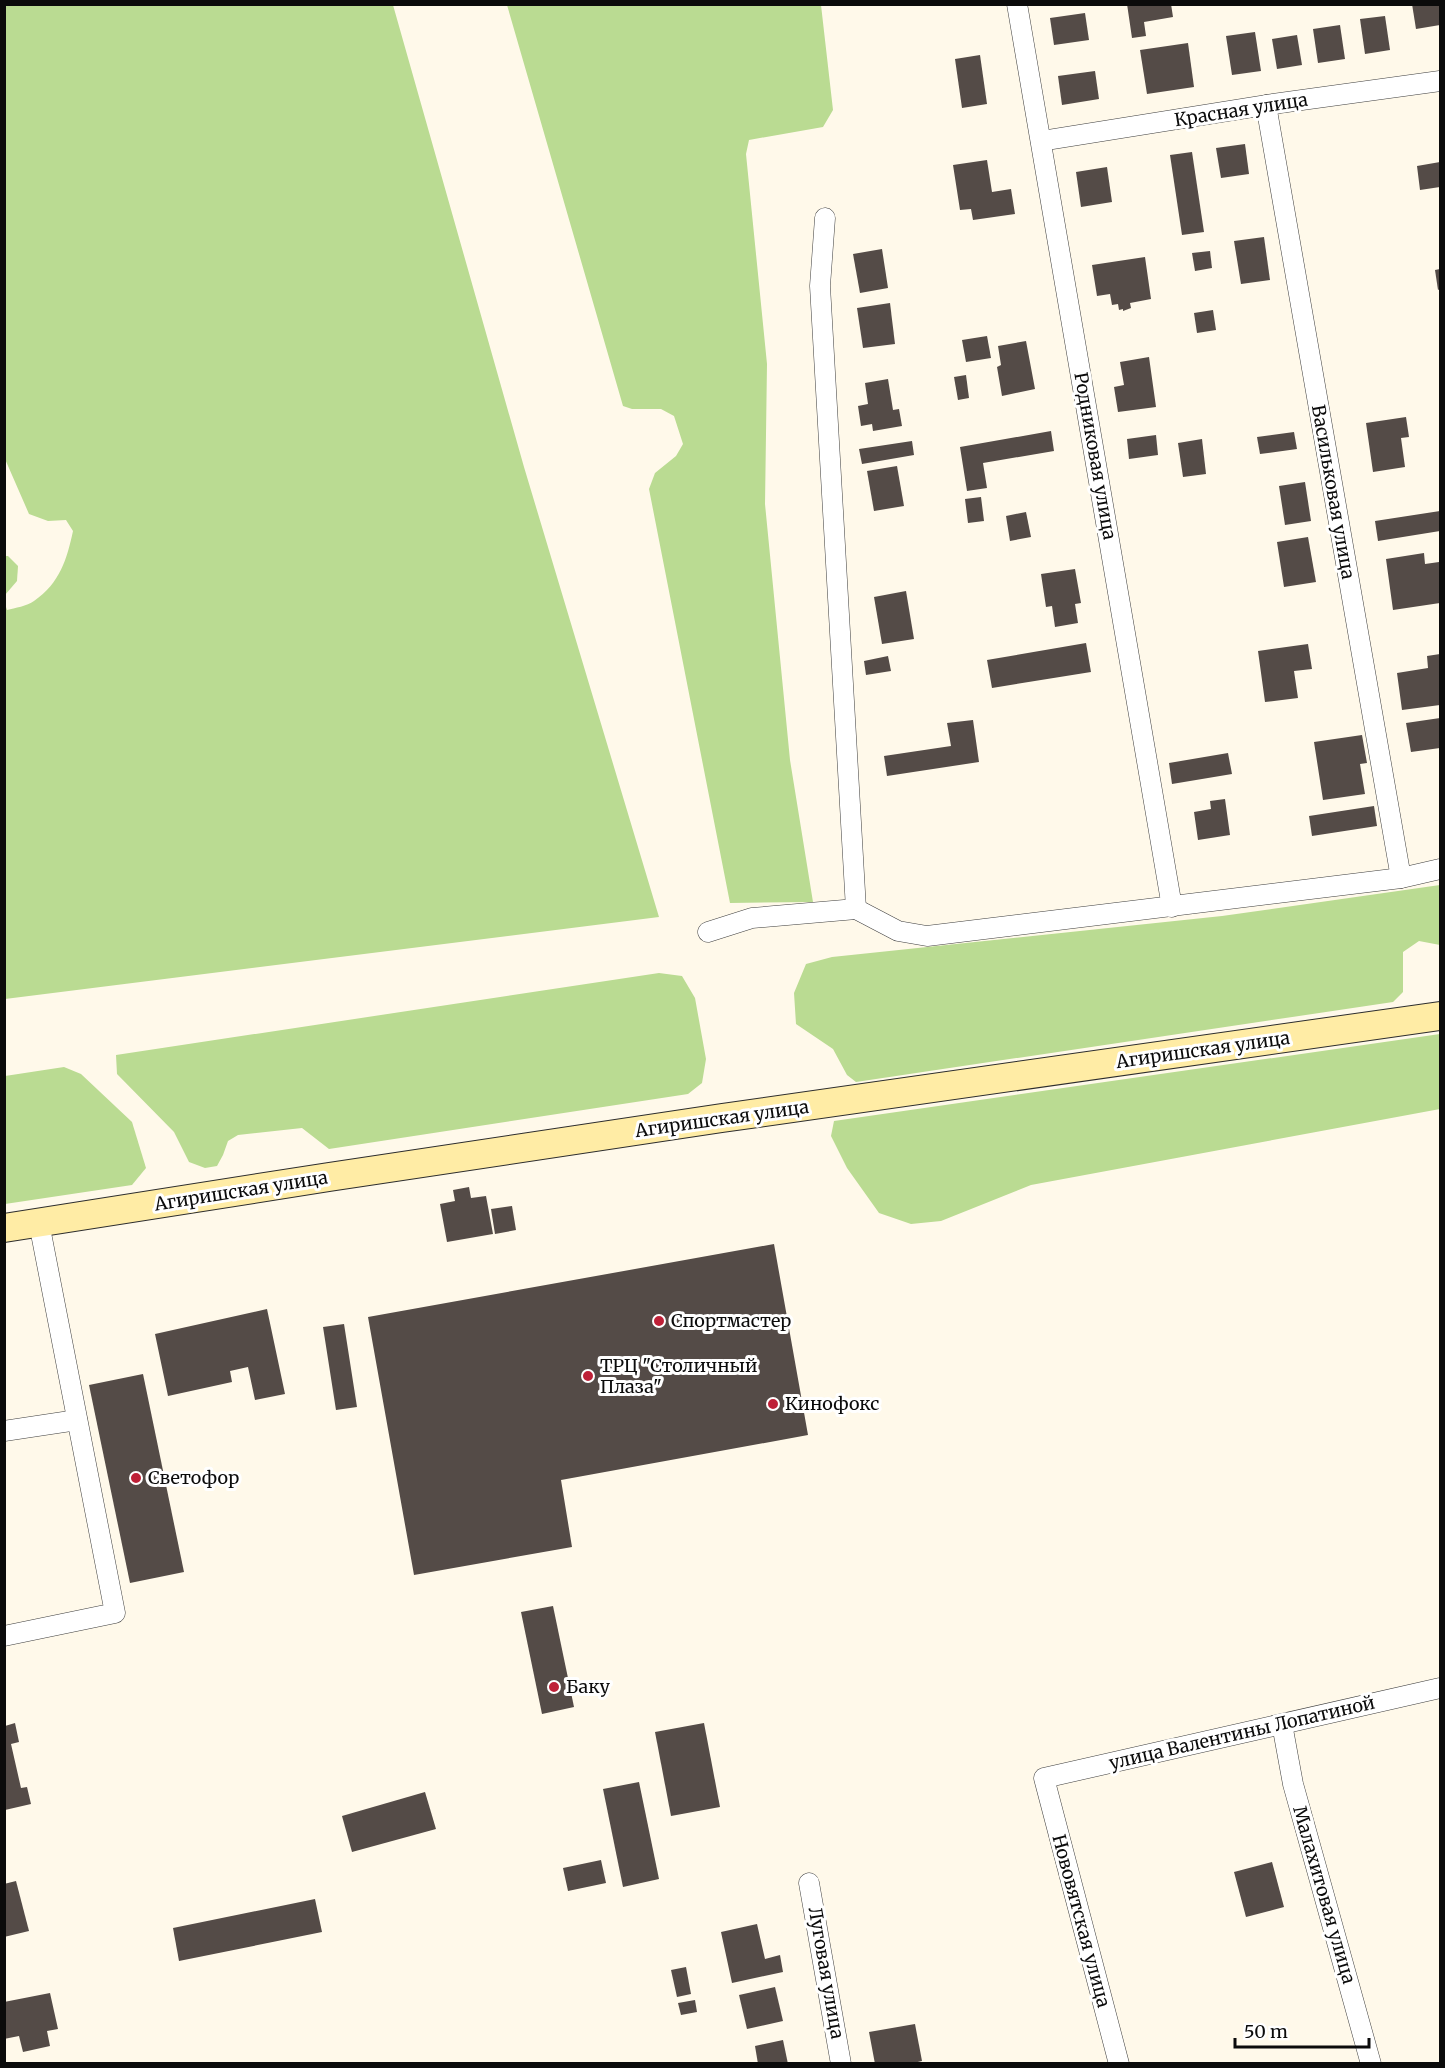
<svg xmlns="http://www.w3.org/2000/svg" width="1445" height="2068" viewBox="0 0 1445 2068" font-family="Merriweather,serif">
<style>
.forest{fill:#badb92}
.building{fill:#544b47}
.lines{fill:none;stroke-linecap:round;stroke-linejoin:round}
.street-casing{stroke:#3e3e3e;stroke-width:21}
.secondary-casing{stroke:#2d2d2d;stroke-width:30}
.street{stroke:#fff;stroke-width:20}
.secondary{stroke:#ffeca5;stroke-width:28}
.poi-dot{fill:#be2037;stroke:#fff;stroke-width:2}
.labels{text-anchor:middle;stroke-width:6;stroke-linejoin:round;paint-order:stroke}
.street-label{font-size:18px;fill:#0b0b0b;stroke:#fff}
.poi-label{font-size:18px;fill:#0b0b0b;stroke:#fff;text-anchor:start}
</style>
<rect width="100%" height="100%" fill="#fff9ea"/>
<g class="forest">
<path d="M 5,4 L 393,5 L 524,467 L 659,917 L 5,999 L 5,604 L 7,610 C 15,608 27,606 34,601 C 60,583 67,559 73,531 L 66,520 L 48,521 L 29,514 L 5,459 Z"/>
<path d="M 507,5 L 821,5 L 833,110 L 823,127 L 749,140 L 746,154 L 767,364 L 765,504 L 790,760 L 813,902 L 730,903 L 649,489 L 655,473 L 676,456 L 683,444 L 674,416 L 661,409 L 632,409 L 623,406 Z"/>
<path d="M 5,556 L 8,556 L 18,566 L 17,581 L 5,595 Z"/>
<path d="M 1440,885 L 1440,945 L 1419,941 L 1403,952 L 1403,992 L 1393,1002 L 856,1082 L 847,1075 L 833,1049 L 796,1024 L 794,993 L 806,964 L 832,957 L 1222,916 Z"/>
<path d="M 659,973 L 682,976 L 695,998 L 706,1059 L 702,1083 L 688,1094 L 329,1149 L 302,1128 L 238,1135 L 228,1141 L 223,1155 L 217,1166 L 205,1168 L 189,1162 L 174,1132 L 117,1074 L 116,1055 Z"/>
<path d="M 1440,1034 L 1440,1109 L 1031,1185 L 941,1221 L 911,1224 L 879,1213 L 847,1168 L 831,1136 L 834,1121 Z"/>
<path d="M 64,1067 L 81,1074 L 132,1122 L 146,1168 L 132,1185 L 5,1204 L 5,1076 Z"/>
</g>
<g class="building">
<path d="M 1127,4 L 1171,4 L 1173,17 L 1144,22 L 1146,36 L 1132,38 Z"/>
<path d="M 1412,4 L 1440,4 L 1440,25 L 1416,29 Z"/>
<path d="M 1085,13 L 1089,40 L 1054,45 L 1050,18 Z"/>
<path d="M 1385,16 L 1390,50 L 1365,54 L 1360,19 Z"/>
<path d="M 1340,25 L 1345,59 L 1318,63 L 1313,29 Z"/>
<path d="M 1255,32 L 1261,71 L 1232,75 L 1226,36 Z"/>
<path d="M 1297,35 L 1302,65 L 1277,69 L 1272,39 Z"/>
<path d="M 1188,43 L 1194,87 L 1147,94 L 1140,50 Z"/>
<path d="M 980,55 L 987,104 L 962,108 L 955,59 Z"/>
<path d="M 1095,71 L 1099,99 L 1062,105 L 1058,76 Z"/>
<path d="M 1245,144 L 1249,174 L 1221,178 L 1216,148 Z"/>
<path d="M 1192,152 L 1204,232 L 1182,235 L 1170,155 Z"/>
<path d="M 987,160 L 992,192 L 1011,189 L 1015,214 L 973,220 L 971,209 L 960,210 L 953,165 Z"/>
<path d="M 1440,162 L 1440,187 L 1420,190 L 1417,166 Z"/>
<path d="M 1107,167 L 1112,202 L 1081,207 L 1076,172 Z"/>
<path d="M 1264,237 L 1270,280 L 1241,284 L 1234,241 Z"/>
<path d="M 882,249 L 888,288 L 860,293 L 853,254 Z"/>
<path d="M 1210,251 L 1212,268 L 1195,271 L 1192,253 Z"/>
<path d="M 1145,257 L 1151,299 L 1130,303 L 1131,308 L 1123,311 L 1123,309 L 1119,310 L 1118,304 L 1112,305 L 1110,294 L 1097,296 L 1092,265 Z"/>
<path d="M 1440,269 L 1440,289 L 1438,290 L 1435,270 Z"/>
<path d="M 890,303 L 895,344 L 863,348 L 857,308 Z"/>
<path d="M 1213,310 L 1216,330 L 1197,333 L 1194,313 Z"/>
<path d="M 987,336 L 991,358 L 966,362 L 962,340 Z"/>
<path d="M 1026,341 L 1035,389 L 1002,396 L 997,367 L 1001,365 L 998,346 Z"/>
<path d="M 1149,357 L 1156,407 L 1118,412 L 1114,387 L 1124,385 L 1120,362 Z"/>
<path d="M 966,375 L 969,398 L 958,400 L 954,377 Z"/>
<path d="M 888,379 L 893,410 L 899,409 L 902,426 L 873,431 L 872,424 L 861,426 L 858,406 L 868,404 L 865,383 Z"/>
<path d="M 1406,417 L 1409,437 L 1401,438 L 1405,467 L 1373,472 L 1366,423 Z"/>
<path d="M 1051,431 L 1054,451 L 983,463 L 987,488 L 967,491 L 960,447 Z"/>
<path d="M 1294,432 L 1297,449 L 1260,454 L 1257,437 Z"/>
<path d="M 1156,435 L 1158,455 L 1129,459 L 1127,439 Z"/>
<path d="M 1202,439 L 1206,474 L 1183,477 L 1178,443 Z"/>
<path d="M 912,441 L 914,455 L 862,464 L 859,449 Z"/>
<path d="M 897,466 L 904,506 L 874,511 L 867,471 Z"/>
<path d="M 1305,482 L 1311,521 L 1285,525 L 1279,486 Z"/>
<path d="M 981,497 L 984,521 L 968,523 L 965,499 Z"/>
<path d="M 1440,511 L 1440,531 L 1378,541 L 1375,521 Z"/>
<path d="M 1026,512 L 1031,537 L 1010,541 L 1006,516 Z"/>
<path d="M 1308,537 L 1316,582 L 1284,587 L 1277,542 Z"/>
<path d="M 1424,553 L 1425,564 L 1439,562 L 1440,603 L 1393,610 L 1386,559 Z"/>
<path d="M 1075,569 L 1081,603 L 1075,604 L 1078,623 L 1055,627 L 1052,606 L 1046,607 L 1041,574 Z"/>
<path d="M 906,591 L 914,639 L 882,644 L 874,597 Z"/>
<path d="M 1086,643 L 1091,672 L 992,688 L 987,660 Z"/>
<path d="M 1308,644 L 1312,669 L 1294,671 L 1298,698 L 1265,702 L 1258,651 Z"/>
<path d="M 1440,654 L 1440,705 L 1402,710 L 1397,673 L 1428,668 L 1427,656 Z"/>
<path d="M 888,656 L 891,671 L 866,675 L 864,661 Z"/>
<path d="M 1440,718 L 1440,748 L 1411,752 L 1406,723 Z"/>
<path d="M 973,720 L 979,762 L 887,776 L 884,756 L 951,746 L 947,723 Z"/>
<path d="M 1362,735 L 1367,763 L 1360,764 L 1365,794 L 1323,800 L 1314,742 Z"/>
<path d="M 1228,753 L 1232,774 L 1172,784 L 1169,763 Z"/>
<path d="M 1225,799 L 1230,835 L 1198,840 L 1194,812 L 1211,809 L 1210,801 Z"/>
<path d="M 1374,806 L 1377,826 L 1312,836 L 1309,816 Z"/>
<path d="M 469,1187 L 471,1198 L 486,1196 L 493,1234 L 447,1242 L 440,1204 L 455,1201 L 453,1190 Z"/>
<path d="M 512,1206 L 516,1230 L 495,1234 L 491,1209 Z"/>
<path d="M 774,1244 L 808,1435 L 561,1480 L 572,1547 L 414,1575 L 368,1317 Z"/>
<path d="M 267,1309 L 285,1394 L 255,1400 L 248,1367 L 230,1371 L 232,1382 L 168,1396 L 155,1334 Z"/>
<path d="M 344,1324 L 357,1407 L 336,1410 L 323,1327 Z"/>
<path d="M 143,1374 L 184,1572 L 130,1583 L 89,1385 Z"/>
<path d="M 553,1606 L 574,1707 L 542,1714 L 521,1612 Z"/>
<path d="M 15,1723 L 19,1742 L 11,1744 L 21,1788 L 27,1787 L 31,1804 L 5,1810 L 5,1726 Z"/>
<path d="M 704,1723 L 720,1807 L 671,1816 L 655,1732 Z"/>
<path d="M 639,1782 L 659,1879 L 623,1887 L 603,1789 Z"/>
<path d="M 425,1792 L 436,1829 L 352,1852 L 342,1816 Z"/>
<path d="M 601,1860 L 606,1883 L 568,1891 L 563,1868 Z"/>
<path d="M 1272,1862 L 1284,1907 L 1246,1917 L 1234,1872 Z"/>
<path d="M 16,1881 L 29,1931 L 4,1937 L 4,1884 Z"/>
<path d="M 315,1899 L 322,1932 L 179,1961 L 173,1928 Z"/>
<path d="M 757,1924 L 765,1959 L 780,1955 L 783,1972 L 732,1983 L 721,1932 Z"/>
<path d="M 686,1967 L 691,1994 L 677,1997 L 671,1970 Z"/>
<path d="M 775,1987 L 783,2021 L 747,2029 L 739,1995 Z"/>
<path d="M 50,1993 L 58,2029 L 47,2031 L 50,2046 L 23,2052 L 19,2036 L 4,2039 L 4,2002 Z"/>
<path d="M 695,2000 L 697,2012 L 681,2015 L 678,2003 Z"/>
<path d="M 915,2024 L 922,2061 L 909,2064 L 875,2064 L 869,2032 Z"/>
<path d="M 783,2040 L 788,2064 L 758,2064 L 755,2046 Z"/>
</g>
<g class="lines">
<defs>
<g id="street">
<path d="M 1017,4 L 1172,907"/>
<path d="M 1266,105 L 1401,878"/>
<path d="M 1041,141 L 1266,105 L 1440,81"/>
<path d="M 825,218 L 820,286 L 856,909"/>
<path d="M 708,932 L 752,918 L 856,909 L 898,931 L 927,936 L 1401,878 L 1440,869"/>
<path d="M 4,1431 L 77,1420"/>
<path d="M 4,1636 L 115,1613 L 39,1223"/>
<path d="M 1282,1724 L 1293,1784 L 1371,2064"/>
<path d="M 809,1883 L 841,2064"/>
<path d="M 1119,2064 L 1044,1778 L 1440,1688"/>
</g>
<path id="secondary" d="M 4,1228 L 329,1177 L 722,1118 L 1440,1016"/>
</defs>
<use href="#street" class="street-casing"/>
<use href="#secondary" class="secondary-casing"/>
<use href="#street" class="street"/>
<use href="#secondary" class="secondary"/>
</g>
<g class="poi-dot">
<circle cx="659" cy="1321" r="6"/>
<circle cx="588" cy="1376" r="6"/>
<circle cx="773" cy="1404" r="6"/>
<circle cx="136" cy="1478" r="6"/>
<circle cx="554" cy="1687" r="6"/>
</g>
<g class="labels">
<g class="street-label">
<text transform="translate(1241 110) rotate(-9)" y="6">Красная улица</text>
<text transform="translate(1095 456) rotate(80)" y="6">Родниковая улица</text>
<text transform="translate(1333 492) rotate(80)" y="6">Васильковая улица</text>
<text transform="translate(1203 1050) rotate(-8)" y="6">Агиришская улица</text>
<text transform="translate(722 1119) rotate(-8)" y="6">Агиришская улица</text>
<text transform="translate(241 1191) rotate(-9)" y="6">Агиришская улица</text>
<text transform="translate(1242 1733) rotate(-13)" y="6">улица Валентины Лопатиной</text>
<text transform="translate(1324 1895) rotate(74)" y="6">Малахитовая улица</text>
<text transform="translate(1081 1921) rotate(75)" y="6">Нововятская улица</text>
<text transform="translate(826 1973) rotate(80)" y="6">Луговая улица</text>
</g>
<g class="poi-label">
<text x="671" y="1327">Спортмастер</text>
<text x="600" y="1372">ТРЦ "Столичный<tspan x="600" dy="21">Плаза"</tspan></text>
<text x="785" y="1410">Кинофокс</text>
<text x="148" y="1484">Светофор</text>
<text x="566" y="1693">Баку</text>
</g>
</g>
<rect width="1445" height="2068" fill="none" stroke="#0b0b0b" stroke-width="12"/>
<path d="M1235 2038v9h134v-9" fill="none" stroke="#0b0b0b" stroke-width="3"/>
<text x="1244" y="2038" font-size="18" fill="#0b0b0b" stroke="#ffffff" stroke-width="4.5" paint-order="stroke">50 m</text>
</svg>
